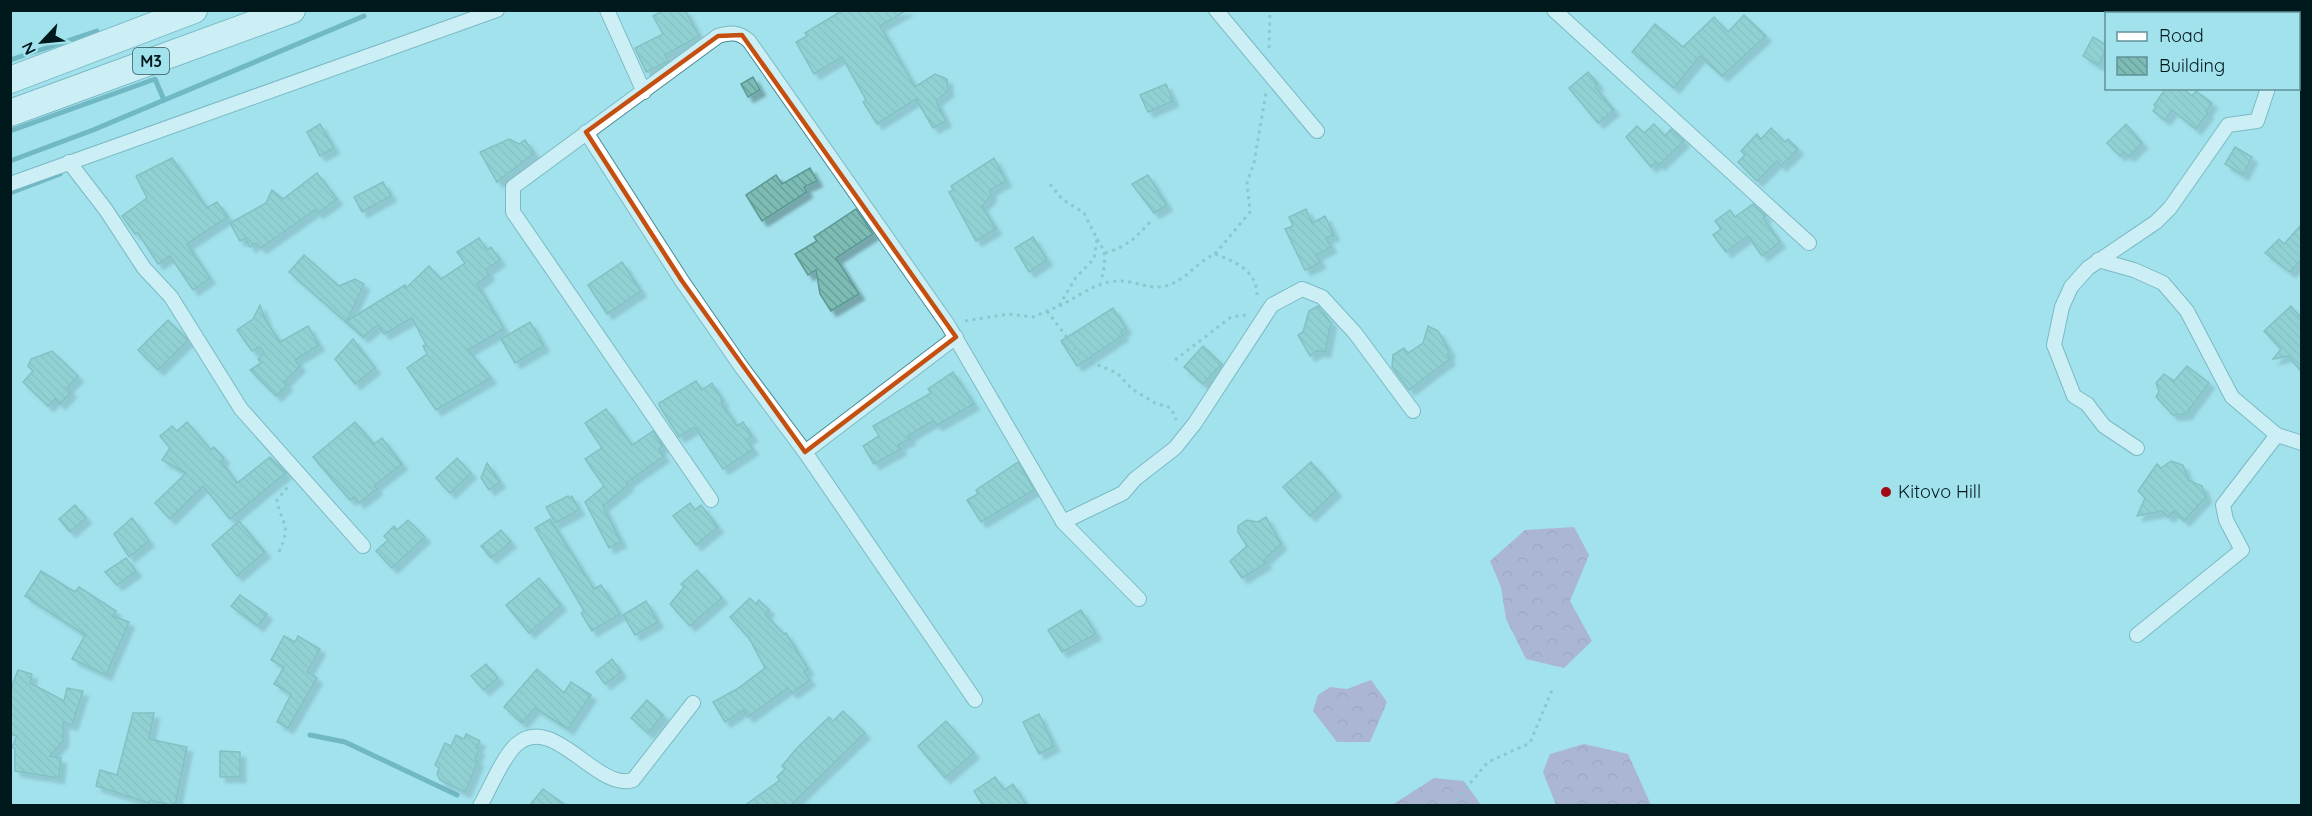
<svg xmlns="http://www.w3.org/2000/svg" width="2312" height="816" viewBox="0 0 2312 816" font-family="Quicksand,sans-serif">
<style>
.forest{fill:url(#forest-crowns)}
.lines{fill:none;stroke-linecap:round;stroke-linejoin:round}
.stream{stroke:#338690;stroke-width:5}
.building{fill:url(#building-back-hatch);stroke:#5a9993;stroke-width:1.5;filter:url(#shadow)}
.street-casing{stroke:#4a8992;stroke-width:16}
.highway-casing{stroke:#4a8992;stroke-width:28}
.path{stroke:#71a5ad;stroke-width:3;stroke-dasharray:3 4.5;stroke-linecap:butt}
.street{stroke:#fff;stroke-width:14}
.highway{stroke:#fff;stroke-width:26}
.marked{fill:none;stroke:#c54f0f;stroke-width:4.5;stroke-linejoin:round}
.poi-dot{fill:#a30912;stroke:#a2e2ec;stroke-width:2}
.labels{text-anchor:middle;stroke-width:6;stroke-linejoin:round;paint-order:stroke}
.shield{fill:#a2e2ec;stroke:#31555b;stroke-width:1.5}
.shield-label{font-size:16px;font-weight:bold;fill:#00191d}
.poi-label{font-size:18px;fill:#00191d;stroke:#a2e2ec;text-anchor:start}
</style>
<defs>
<pattern id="forest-crowns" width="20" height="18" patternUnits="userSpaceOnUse" patternTransform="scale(1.5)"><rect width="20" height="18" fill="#b780b6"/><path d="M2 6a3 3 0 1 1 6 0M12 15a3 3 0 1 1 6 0" fill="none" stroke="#926893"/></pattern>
<pattern id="building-back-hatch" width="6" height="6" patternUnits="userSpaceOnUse" patternTransform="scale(1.5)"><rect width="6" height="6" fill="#7cbcb4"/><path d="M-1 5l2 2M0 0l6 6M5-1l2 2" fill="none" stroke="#69a19a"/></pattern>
<filter id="shadow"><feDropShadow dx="5.5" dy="5.5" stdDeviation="1.5" flood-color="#0004"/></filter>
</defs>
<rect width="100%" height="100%" fill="#a2e2ec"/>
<g class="forest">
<path d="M 1574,527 L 1589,555 L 1570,601 L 1592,641 L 1564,668 L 1526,659 L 1506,619 L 1501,587 L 1490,561 L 1525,530 Z"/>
<path d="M 1371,680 L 1387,702 L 1370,742 L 1337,742 L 1313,711 L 1318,695 L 1330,687 L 1347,689 Z"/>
<path d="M 1584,744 L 1628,754 L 1651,805 L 1556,805 L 1543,772 L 1550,754 Z"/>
<path d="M 1434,778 L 1464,781 L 1481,805 L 1392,805 Z"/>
</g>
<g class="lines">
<g class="stream">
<path d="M 10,60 L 97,31"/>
<path d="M 10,131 L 155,79 L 164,100"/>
<path d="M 10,161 L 93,130 L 364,16"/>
<path d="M 10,193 L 60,174"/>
<path d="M 310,735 L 345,742 L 457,795"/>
</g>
</g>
<g class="building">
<path d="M 664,10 L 685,10 L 699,36 L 665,55 L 669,61 L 646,72 L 635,48 L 663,34 L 653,16 Z"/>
<path d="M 843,10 L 907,10 L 880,26 L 915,87 L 935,74 L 947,79 L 948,91 L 936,101 L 946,121 L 933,128 L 916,99 L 877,124 L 863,102 L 866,100 L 842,57 L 814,74 L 796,42 L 807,36 L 805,33 Z"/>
<path d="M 1744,15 L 1766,36 L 1722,76 L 1700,56 L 1674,88 L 1632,52 L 1655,24 L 1683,47 L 1714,17 L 1728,32 Z"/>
<path d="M 2093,37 L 2106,45 L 2106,50 L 2098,65 L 2083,56 Z"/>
<path d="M 1588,72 L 1598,84 L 1595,87 L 1614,110 L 1598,123 L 1569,88 Z"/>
<path d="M 753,77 L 760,90 L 748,97 L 741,84 Z"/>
<path d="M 1166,84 L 1173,101 L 1148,112 L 1140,95 Z"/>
<path d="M 2166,88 L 2182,88 L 2192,96 L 2196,91 L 2212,103 L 2206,111 L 2208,113 L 2196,129 L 2172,110 L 2165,120 L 2153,111 L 2156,107 L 2154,105 Z"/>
<path d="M 320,124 L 334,148 L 320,156 L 307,132 Z"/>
<path d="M 1654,124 L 1665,136 L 1671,129 L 1684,141 L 1659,165 L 1656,162 L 1651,167 L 1626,137 L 1637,126 L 1644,133 Z"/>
<path d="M 2126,124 L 2142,143 L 2129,156 L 2124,152 L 2120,156 L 2107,143 Z"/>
<path d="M 1771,128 L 1785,142 L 1788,139 L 1798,149 L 1781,166 L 1777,161 L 1757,181 L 1738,162 L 1745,155 L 1741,151 L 1757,134 L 1761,139 Z"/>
<path d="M 509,139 L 519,144 L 525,140 L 534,153 L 497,182 L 480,152 Z"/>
<path d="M 2235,147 L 2252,157 L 2243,175 L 2225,164 Z"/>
<path d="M 172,158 L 207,208 L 217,202 L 228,217 L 187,244 L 210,278 L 193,290 L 170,256 L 158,264 L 138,233 L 135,234 L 122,216 L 147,198 L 136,176 Z"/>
<path d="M 994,158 L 1006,181 L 990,190 L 991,196 L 982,206 L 996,229 L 976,241 L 949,192 L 953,190 L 951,186 Z"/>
<path d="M 810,168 L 817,181 L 804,187 L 807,192 L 762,221 L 746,195 L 776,175 L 782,184 Z"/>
<path d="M 317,173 L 337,199 L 318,213 L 315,210 L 261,248 L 256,243 L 250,247 L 245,238 L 240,241 L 230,223 L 266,203 L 272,190 L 283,199 Z"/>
<path d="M 1148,175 L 1167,205 L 1154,213 L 1132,184 Z"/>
<path d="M 383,182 L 391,196 L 362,212 L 354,197 Z"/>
<path d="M 1753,204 L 1766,216 L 1763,218 L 1780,242 L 1762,256 L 1748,236 L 1726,252 L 1713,235 L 1721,229 L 1715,221 L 1730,210 L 1735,217 Z"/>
<path d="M 856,209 L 873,234 L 836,258 L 859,294 L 831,311 L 820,294 L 816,270 L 808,275 L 795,254 L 817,241 L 814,237 Z"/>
<path d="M 1306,209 L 1312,223 L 1325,216 L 1334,235 L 1326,238 L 1331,247 L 1316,255 L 1320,263 L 1305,270 L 1285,229 L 1293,226 L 1289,217 Z"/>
<path d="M 2301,225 L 2301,260 L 2290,272 L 2265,253 L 2279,239 L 2284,244 Z"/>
<path d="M 1033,237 L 1047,260 L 1029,272 L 1015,248 Z"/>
<path d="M 479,238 L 487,250 L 491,247 L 500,260 L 486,270 L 489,275 L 477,284 L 504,329 L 468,350 L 491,378 L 436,410 L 407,368 L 427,354 L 423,346 L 426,345 L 412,318 L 384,334 L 378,325 L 363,337 L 289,272 L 304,255 L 339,286 L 355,279 L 364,284 L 347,321 L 405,285 L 406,288 L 429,266 L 441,279 L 465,263 L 457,252 Z"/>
<path d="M 622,262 L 641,291 L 607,314 L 588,285 Z"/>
<path d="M 260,305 L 266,321 L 280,342 L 308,326 L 319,345 L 295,360 L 300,366 L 284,382 L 287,385 L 276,396 L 250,370 L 261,363 L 258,359 L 264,353 L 260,347 L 252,351 L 237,330 L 253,319 Z"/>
<path d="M 1318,306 L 1331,323 L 1325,352 L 1317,351 L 1310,356 L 1298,335 L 1303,332 L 1309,311 Z"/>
<path d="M 2291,306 L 2301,318 L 2301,371 L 2288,356 L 2273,359 L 2281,349 L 2264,331 Z"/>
<path d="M 1113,308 L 1126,328 L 1121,332 L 1123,335 L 1077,366 L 1061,341 Z"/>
<path d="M 168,320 L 188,340 L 158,370 L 138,350 Z"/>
<path d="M 530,322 L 544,346 L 515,363 L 501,339 Z"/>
<path d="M 1428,326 L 1438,331 L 1450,352 L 1447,354 L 1450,359 L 1409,390 L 1392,367 L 1393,355 L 1404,348 L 1408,353 L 1423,343 Z"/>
<path d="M 353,339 L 375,368 L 355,384 L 335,359 Z"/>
<path d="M 1203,346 L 1222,364 L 1203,384 L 1184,367 Z"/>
<path d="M 52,351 L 78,376 L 67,388 L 71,392 L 60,404 L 55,399 L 48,406 L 23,382 L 33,371 L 28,366 L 31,359 Z"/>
<path d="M 2187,366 L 2209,383 L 2186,414 L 2173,415 L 2156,397 L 2159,392 L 2156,383 L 2164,374 L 2174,381 Z"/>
<path d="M 953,372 L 974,404 L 937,425 L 933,421 L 908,436 L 910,439 L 898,445 L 901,449 L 874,464 L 863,446 L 879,436 L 873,426 L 931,393 L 928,389 Z"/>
<path d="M 696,381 L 702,390 L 712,383 L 723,401 L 721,402 L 737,426 L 743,422 L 752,436 L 746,440 L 753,449 L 723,469 L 696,429 L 693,428 L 679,437 L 660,407 L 659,403 Z"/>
<path d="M 606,409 L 632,445 L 653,431 L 663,446 L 659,449 L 664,456 L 626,483 L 628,485 L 603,506 L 621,542 L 609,548 L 585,502 L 604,486 L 585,459 L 602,448 L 585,423 Z"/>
<path d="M 187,422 L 211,450 L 214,447 L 224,458 L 221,461 L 237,483 L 270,457 L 286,473 L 230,519 L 203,486 L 170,519 L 155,503 L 186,473 L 162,460 L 170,448 L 160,436 L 172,426 L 177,431 Z"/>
<path d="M 355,422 L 374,444 L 382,438 L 402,464 L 374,486 L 377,489 L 359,503 L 355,497 L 350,500 L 313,457 Z"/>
<path d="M 457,458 L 471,473 L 450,493 L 436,478 Z"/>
<path d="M 2171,461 L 2183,465 L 2188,480 L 2202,486 L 2206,497 L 2184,521 L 2174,511 L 2168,517 L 2162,511 L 2137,516 L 2145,498 L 2138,491 L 2157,464 L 2161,468 Z"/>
<path d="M 1018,462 L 1034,490 L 981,522 L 967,500 L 978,494 L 976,490 Z"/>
<path d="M 1311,462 L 1336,491 L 1310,516 L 1283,487 Z"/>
<path d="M 487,463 L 500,482 L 489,490 L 481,478 Z"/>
<path d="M 568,496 L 569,498 L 572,496 L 579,510 L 555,523 L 546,507 Z"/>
<path d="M 690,503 L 695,510 L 701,505 L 718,527 L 696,545 L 673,516 Z"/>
<path d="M 75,505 L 86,518 L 70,532 L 59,519 Z"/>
<path d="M 1266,517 L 1281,544 L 1264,560 L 1266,563 L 1242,578 L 1230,561 L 1247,546 L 1238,532 L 1238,526 L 1247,520 L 1258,522 Z"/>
<path d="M 132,518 L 149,541 L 129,557 L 114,534 Z"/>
<path d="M 550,519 L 594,589 L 601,585 L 620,614 L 592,631 L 581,613 L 584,611 L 535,528 Z"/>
<path d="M 408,520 L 425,537 L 392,568 L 376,551 L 388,540 L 384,536 L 394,526 L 397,530 Z"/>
<path d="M 239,521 L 265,552 L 237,576 L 212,545 Z"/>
<path d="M 501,530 L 511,542 L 491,558 L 481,546 Z"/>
<path d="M 126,558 L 136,571 L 117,585 L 105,572 Z"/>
<path d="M 697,570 L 722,598 L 690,626 L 670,604 L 684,587 L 681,584 Z"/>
<path d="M 41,571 L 75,592 L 79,587 L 116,611 L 113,616 L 129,622 L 106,675 L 72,659 L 85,635 L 25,596 Z"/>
<path d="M 539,578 L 561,605 L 529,633 L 506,605 Z"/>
<path d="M 240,595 L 267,614 L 258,626 L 231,606 Z"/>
<path d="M 750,598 L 756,604 L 759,600 L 769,610 L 765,614 L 784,634 L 786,633 L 808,669 L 804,672 L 810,680 L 792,693 L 788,688 L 748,717 L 743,710 L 725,722 L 713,702 L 737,689 L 765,668 L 749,638 L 730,617 Z"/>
<path d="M 646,601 L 658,622 L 635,635 L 623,615 Z"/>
<path d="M 1081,610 L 1096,634 L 1062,652 L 1048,630 Z"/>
<path d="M 284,636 L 295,642 L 298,636 L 320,649 L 307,672 L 317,678 L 288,728 L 277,722 L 291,694 L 274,684 L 284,667 L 271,660 Z"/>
<path d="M 612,659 L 621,672 L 605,684 L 596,672 Z"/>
<path d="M 486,664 L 498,678 L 484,690 L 471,676 Z"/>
<path d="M 537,669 L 564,693 L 571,682 L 591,695 L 568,729 L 535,708 L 522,723 L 504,707 Z"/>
<path d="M 18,670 L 32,674 L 30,683 L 64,701 L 67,688 L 83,691 L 72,725 L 63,722 L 63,741 L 50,756 L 61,758 L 59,778 L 15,771 L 15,749 L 12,747 L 17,736 L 10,734 L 10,691 Z"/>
<path d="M 647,700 L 663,715 L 648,733 L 631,718 Z"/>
<path d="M 843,711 L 865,733 L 790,806 L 744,806 L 780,780 L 777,777 L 785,769 L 782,766 L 796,749 L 829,717 L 833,721 Z"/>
<path d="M 133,713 L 154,713 L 149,739 L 187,747 L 175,806 L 150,800 L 149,803 L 96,786 L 100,770 L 117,775 Z"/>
<path d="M 1039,714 L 1054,746 L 1039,754 L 1023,722 Z"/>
<path d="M 946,721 L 974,753 L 945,778 L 918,746 Z"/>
<path d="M 466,734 L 480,741 L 476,748 L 479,749 L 475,760 L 478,761 L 465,792 L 440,780 L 437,774 L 439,768 L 435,765 L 445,743 L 451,746 L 456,735 L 464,739 Z"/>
<path d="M 220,751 L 240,752 L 240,777 L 220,777 Z"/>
<path d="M 995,777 L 1004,790 L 1013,784 L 1027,806 L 980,806 L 982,804 L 974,791 Z"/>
<path d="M 543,789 L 567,806 L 529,806 Z"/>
</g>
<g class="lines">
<defs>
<g id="street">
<path d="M 607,10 L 644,92"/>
<path d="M 1216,10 L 1317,131"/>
<path d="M 1554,10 L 1809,243"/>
<path d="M 2199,14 L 2203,10"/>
<path d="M 2279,14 L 2280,10"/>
<path d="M 586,132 L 682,281 L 740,365 L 805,452 L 975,700"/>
<path d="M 69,162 L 106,210 L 144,268 L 171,297 L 241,409 L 363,546"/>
<path d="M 10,184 L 497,10"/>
<path d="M 2098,260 L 2134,270 L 2163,283 L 2187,311 L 2232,397 L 2277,435"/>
<path d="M 2137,448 L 2104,426 L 2087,404 L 2074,396 L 2054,345 L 2062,307 L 2071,287 L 2088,268 L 2156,222 L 2170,208 L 2228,125 L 2257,121 L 2268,88"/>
<path d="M 805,452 L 956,337"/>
<path d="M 711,500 L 513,212 L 513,187 L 718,36 C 731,32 739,32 749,41 L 948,325 L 1063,522 L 1139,599"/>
<path d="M 1063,522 L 1123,493 L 1135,479 L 1175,448 L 1195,423 L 1272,305 L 1302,289 L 1322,297 L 1355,333 L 1413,411"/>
<path d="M 2137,635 L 2242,550 L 2226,520 L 2223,505 L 2277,435 L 2302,443"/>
<path d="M 480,806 C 490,789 502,758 516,745 C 553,711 597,792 633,780 L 693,703"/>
</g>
<g id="highway">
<path d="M 10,80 L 194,10"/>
<path d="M 10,113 L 292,10"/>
</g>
</defs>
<use href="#street" class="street-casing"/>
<use href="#highway" class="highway-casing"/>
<g class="path">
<path d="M 1269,48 L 1270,10"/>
<path d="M 1097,239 C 1108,254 1105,264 1101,282"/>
<path d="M 1105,253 C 1126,247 1136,238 1150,222"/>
<path d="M 1215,254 L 1250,212 L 1247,182 L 1254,163 L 1266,93"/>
<path d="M 1059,306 C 1082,295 1097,280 1123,281 C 1135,282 1148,288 1160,287 C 1185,284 1194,263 1215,254 C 1236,262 1258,271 1257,297"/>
<path d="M 1047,311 L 1077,351 L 1093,363 L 1117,373 L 1132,389 L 1155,403 L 1171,408 L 1176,420"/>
<path d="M 965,321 L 1008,314 L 1033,317 L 1059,306 L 1076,277 L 1094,259 L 1097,239 L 1084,213 L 1062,199 L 1050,184"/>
<path d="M 1175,360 L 1231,317 L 1246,315"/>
<path d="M 279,552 C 292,523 282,527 277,500 L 289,485"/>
<path d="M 1451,806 L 1488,762 L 1530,743 L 1552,690"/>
</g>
<use href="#street" class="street"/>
<use href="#highway" class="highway"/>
</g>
<path d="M0 0H2312V816H0ZM 742,35 L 956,337 L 805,452 L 682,281 L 586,132 L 718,36 Z" fill="#a2e2ec" fill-opacity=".55" fill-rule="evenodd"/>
<path class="marked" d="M 742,35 L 956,337 L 805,452 L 682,281 L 586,132 L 718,36 Z"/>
<circle class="poi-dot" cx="1886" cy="492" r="6"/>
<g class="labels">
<rect class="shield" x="133" y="48" width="36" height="26" rx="4.5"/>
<g class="shield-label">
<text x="151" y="67">M3</text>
</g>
<g class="poi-label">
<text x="1898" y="498">Kitovo Hill</text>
</g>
</g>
<rect width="2312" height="816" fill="none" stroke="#00191d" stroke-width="24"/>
<rect x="2105" y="12" width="195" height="78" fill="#a2e2ec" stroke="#619299" stroke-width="1.5"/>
<rect x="2117" y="32" width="30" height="9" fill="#ffffff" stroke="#619299" stroke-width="1.5"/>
<text x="2159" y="42" font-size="18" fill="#00191d">Road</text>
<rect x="2117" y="57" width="30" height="18" fill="url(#building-back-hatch)" stroke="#619299" stroke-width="1.5"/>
<text x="2159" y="72" font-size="18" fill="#00191d">Building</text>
<g transform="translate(42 42) rotate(244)" stroke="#a2e2ec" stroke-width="4.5" paint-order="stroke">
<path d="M0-4.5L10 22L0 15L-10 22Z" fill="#00191d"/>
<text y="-9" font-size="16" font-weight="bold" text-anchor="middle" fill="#00191d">N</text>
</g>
</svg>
